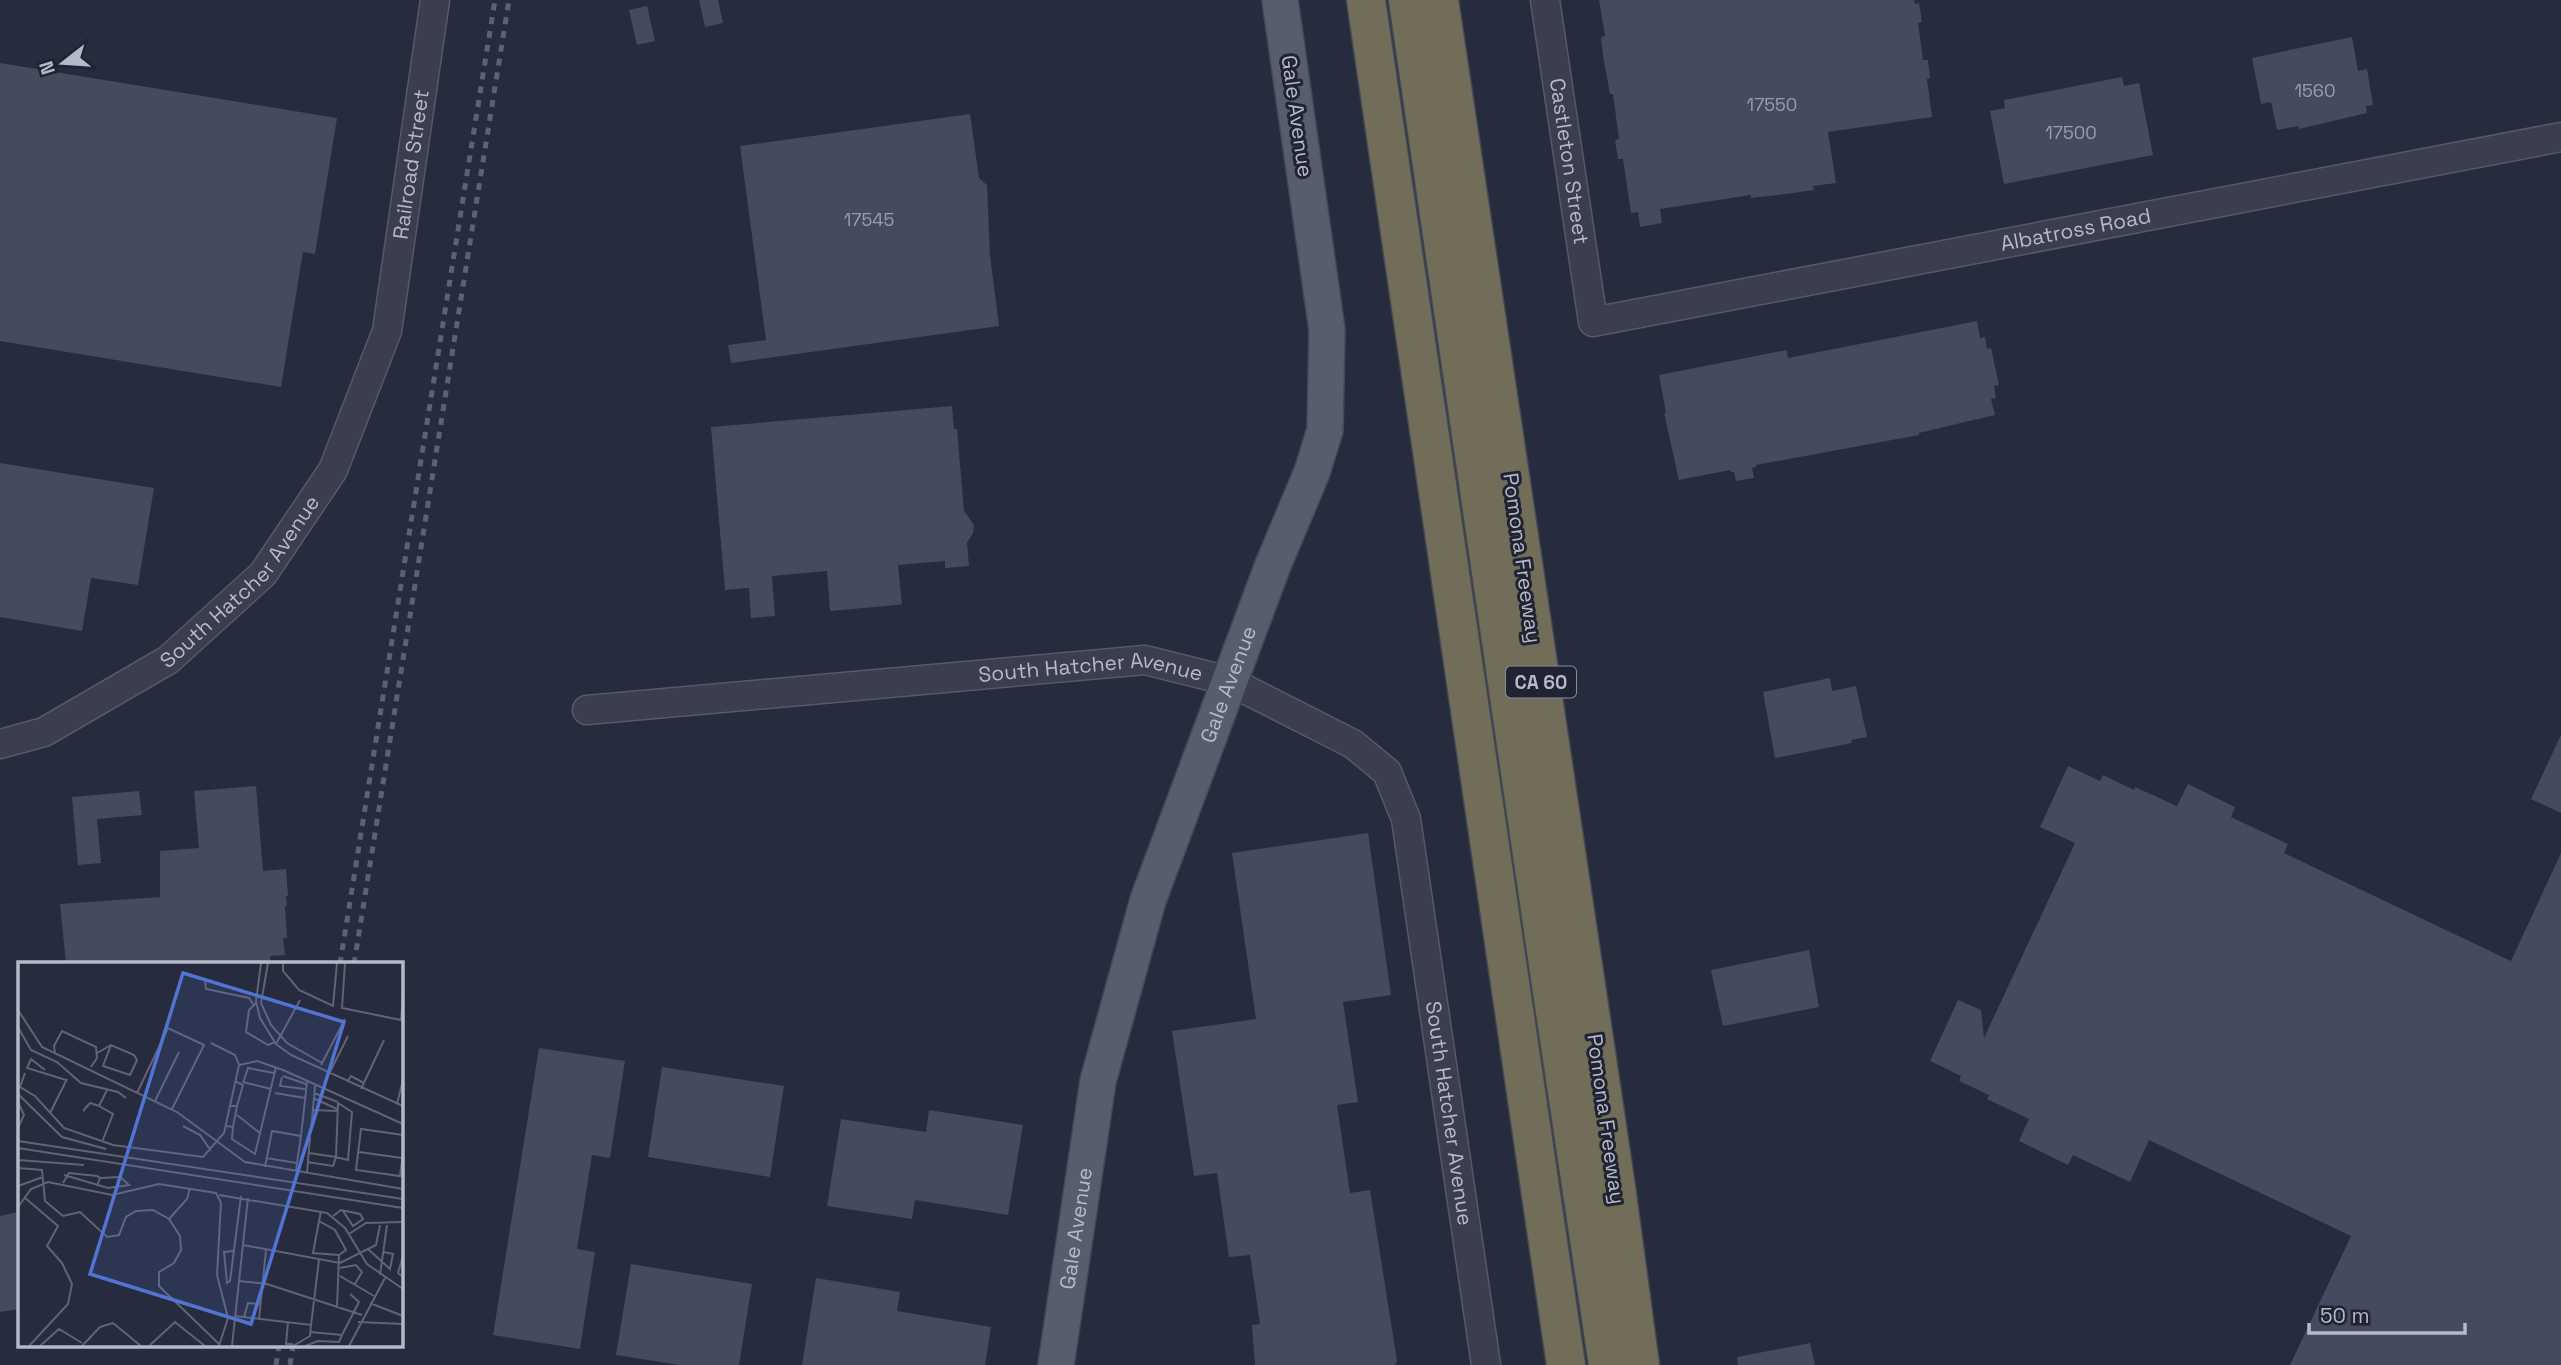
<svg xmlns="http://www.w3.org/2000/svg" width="2561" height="1365" viewBox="0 0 2561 1365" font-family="'Space Grotesk',sans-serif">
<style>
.building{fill:#454a5e}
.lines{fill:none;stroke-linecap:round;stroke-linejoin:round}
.minor-casing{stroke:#555968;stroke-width:31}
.major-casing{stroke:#434756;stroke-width:38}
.highway-casing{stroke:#424655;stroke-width:41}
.minor{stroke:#3a3e4d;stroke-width:28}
.major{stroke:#585d6d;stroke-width:35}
.highway{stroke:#726d58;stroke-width:38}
.rail{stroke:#5c6173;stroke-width:5;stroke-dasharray:7 7;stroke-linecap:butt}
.labels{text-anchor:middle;stroke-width:6;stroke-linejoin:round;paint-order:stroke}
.number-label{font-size:18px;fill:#9a9dae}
.shield{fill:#1f2332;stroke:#898c9b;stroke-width:2}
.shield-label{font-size:19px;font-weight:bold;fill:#b6b9c8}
.street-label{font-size:21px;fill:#b6b9c8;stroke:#1f2332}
.inset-road{fill:none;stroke:#606475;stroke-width:2}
.view{fill:#5373d2;fill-opacity:0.15;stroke:#5373d2;stroke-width:3.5}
.inset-edge{fill:none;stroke:#b6b9c8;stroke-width:3.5}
</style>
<rect width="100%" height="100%" fill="#262b3d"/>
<g class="building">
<path d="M 699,0 L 718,0 L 723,23 L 705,27 Z"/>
<path d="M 1599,0 L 1914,0 L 1915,4 L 1919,3 L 1922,22 L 1918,23 L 1923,60 L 1928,60 L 1930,78 L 1927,79 L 1932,117 L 1828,132 L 1836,183 L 1813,186 L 1814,190 L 1786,194 L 1751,198 L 1751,195 L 1660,209 L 1662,223 L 1640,227 L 1638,212 L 1631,213 L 1623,159 L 1618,159 L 1615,140 L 1619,139 L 1613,94 L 1610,94 L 1603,56 L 1601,37 L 1605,36 Z"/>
<path d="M 647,6 L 655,41 L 637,45 L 629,10 Z"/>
<path d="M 2352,37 L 2358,71 L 2367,69 L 2373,105 L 2366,106 L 2367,113 L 2299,129 L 2298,126 L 2277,130 L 2271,102 L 2261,104 L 2252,58 Z"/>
<path d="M 0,63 L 337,118 L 315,254 L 303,252 L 281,387 L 0,341 Z"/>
<path d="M 2122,77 L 2124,86 L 2139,83 L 2153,155 L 2004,184 L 1990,111 L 2005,108 L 2004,100 Z"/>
<path d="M 970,114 L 979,178 L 987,185 L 990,255 L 999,326 L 731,363 L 728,345 L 766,340 L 740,146 Z"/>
<path d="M 1977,321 L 1980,338 L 1985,337 L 1987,349 L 1991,348 L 1999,385 L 1994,386 L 1996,398 L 1991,399 L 1995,415 L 1927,431 L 1919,433 L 1919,435 L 1756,465 L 1756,467 L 1752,468 L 1754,478 L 1736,481 L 1734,472 L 1731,472 L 1730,470 L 1679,480 L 1664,413 L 1666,413 L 1659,375 L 1787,350 L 1788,358 Z"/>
<path d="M 952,406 L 954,429 L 957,429 L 964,511 L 974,525 L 973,533 L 967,543 L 969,566 L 945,568 L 945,561 L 898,565 L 902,604 L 897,605 L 830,611 L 827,571 L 772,576 L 775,616 L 751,618 L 749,588 L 725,590 L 711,427 Z"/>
<path d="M 0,463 L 154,488 L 138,585 L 91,578 L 82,631 L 0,617 Z"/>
<path d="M 1830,678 L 1832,691 L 1856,686 L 1867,737 L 1851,740 L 1852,743 L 1775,758 L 1763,692 Z"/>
<path d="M 2561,735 L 2561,813 L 2531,799 Z"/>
<path d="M 2068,766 L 2100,781 L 2103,775 L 2134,790 L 2135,787 L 2177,806 L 2188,784 L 2235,807 L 2231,817 L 2288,844 L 2284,853 L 2511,961 L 2561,853 L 2561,1365 L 2290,1365 L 2351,1236 L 2149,1140 L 2130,1182 L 2073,1155 L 2068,1165 L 2019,1141 L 2029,1119 L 1987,1099 L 1989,1095 L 1959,1081 L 1961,1076 L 1930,1061 L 1958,1000 L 1981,1010 L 1984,1038 L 2075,843 L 2040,827 Z"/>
<path d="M 256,786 L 263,871 L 286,869 L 288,896 L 286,896 L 287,906 L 285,906 L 287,938 L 283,938 L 285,955 L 270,956 L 271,964 L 66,964 L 60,904 L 160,897 L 160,851 L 199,848 L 194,791 Z"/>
<path d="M 139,791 L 142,815 L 97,819 L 101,863 L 78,865 L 72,797 Z"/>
<path d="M 1368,833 L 1391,995 L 1343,1002 L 1358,1102 L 1337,1105 L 1350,1193 L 1370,1190 L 1397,1361 L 1395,1365 L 1255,1365 L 1252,1325 L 1260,1324 L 1250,1255 L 1229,1257 L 1217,1173 L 1194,1176 L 1172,1031 L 1256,1019 L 1232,853 Z"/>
<path d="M 1809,950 L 1819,1007 L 1723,1026 L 1711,970 Z"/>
<path d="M 539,1048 L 625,1061 L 610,1158 L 592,1155 L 577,1249 L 595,1252 L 580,1349 L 493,1335 Z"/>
<path d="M 662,1067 L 784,1086 L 770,1177 L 648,1157 Z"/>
<path d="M 929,1110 L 1023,1125 L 1008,1215 L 915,1200 L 912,1219 L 827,1206 L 841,1119 L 926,1132 Z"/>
<path d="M 19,1212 L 19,1309 L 0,1312 L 0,1216 Z"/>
<path d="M 631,1264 L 752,1284 L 739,1365 L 679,1365 L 616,1355 Z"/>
<path d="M 816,1278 L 900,1292 L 897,1311 L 991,1327 L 985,1365 L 802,1365 Z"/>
<path d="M 1810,1343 L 1815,1365 L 1738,1365 L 1737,1357 Z"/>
</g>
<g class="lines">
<defs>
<g id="minor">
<path id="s1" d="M 1545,0 L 1593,322 L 2561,137"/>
<path id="s2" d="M 587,710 L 1145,660 L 1229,681 L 1353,744 L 1387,772 L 1406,819 L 1486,1365"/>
<path id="s3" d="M 0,744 L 44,732 L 168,660 L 263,574 L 333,470 L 387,331 L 435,0"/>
</g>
<g id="major">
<path id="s4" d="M 1056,1365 L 1098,1081 L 1148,900 L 1273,565 L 1312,472 L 1325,430 L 1327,330 L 1280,0"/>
</g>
<g id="highway">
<path d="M 1366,0 L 1566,1365"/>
<path d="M 1408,0 L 1550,978 L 1608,1365"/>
<path d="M 1439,0 L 1616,1187 L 1640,1365"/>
</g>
</defs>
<use href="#minor" class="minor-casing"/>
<use href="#major" class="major-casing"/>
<use href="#highway" class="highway-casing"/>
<use href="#minor" class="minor"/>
<use href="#major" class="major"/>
<use href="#highway" class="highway"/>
<g class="rail">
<path d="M 340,964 L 495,0"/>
<path d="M 354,964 L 509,0"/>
<path d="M 276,1365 L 279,1346"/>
<path d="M 290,1365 L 293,1346"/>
</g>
</g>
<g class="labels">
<g class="number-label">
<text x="2315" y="97">1560</text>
<text x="1772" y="111">17550</text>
<text x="2071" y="139">17500</text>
<text x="869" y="226">17545</text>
</g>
<rect class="shield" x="1506" y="666.5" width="70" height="31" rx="5"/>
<g class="shield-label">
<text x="1541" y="689">CA 60</text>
</g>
<g class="street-label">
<text transform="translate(1297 116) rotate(82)" y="7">Gale Avenue</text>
<text dy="7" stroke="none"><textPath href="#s1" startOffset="163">Castleton Street</textPath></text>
<text dy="7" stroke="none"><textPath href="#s3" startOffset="760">Railroad Street</textPath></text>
<text dy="7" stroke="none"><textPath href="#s1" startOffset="817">Albatross Road</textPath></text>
<text transform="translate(1522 558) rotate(82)" y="7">Pomona Freeway</text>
<text dy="7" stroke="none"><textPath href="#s3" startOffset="296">South Hatcher Avenue</textPath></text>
<text dy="7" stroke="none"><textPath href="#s2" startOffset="506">South Hatcher Avenue</textPath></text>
<text dy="7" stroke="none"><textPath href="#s4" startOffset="705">Gale Avenue</textPath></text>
<text dy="7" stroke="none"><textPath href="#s2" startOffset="1178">South Hatcher Avenue</textPath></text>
<text transform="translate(1606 1119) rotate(82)" y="7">Pomona Freeway</text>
<text dy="7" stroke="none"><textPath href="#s4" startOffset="138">Gale Avenue</textPath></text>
</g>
</g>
<g transform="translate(18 962)">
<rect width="385" height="385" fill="#262b3d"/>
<path class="inset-road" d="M 243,1 L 238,39 L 242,56 L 258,82 L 273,93 L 385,144M 250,1 L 243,41 L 253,63 L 269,81 L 304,101M 265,1 L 265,9 L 281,28 L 315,44 L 319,1M 327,1 L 324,46 L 383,58 L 385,32M 187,17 L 188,27 L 231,36 L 235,42M 238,41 L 231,48 L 228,70 L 250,83 L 257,80M 0,48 L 24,85 L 159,150 L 227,200 L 385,227M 1,67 L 13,88 L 39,100 L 63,121 L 100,130 L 108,136M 258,82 L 282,38M 79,91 L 93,83 L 116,93 L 119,98 L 112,113 L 85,104 L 93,83M 37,92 L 36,84 L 44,69 L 78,85 L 79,96 L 73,105M 221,103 L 239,99 L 265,108 L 385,162M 303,103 L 327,57M 27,108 L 13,97 L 9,106 L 48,118M 7,111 L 2,125 L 17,134 L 46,166 L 95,183 L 185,195 L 206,171 L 221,103 L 217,93 L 193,81M 311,112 L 330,74M 265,114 L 288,122M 264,115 L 262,124 L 287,127M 225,120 L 253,127M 329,120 L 333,114 L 346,121M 225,121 L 230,106 L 256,111M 343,127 L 366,78M 119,131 L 150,66 L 186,83 L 154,147M 257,131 L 287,136M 296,131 L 320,140M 0,132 L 44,175 L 88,187M 295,136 L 319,147M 137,139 L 161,90M 0,140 L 6,153 L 0,166M 320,141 L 334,150 L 330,198 L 318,195 ZM 379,142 L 385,118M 81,144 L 95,152 L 84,180M 212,144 L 219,144 L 225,123 L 217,119M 294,148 L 320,149M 65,149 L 72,141 L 81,144 L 89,128M 32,151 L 49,117M 219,153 L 243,172M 165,164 L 182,173 L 193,189M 208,164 L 215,165 L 219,144M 215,165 L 214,177 L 237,192 L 258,105M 293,169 L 297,124M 385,173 L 343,167 L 338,208 L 382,214 L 385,191M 0,179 L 385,237M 0,186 L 385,246M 341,190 L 384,196M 248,196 L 279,201 L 278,210M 0,198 L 66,203M 289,200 L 315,204 L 318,195 L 291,191M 279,201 L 283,174M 247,205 L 254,169 L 283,174 L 289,120M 0,206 L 24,208 L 27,239 L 45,254 L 62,250 L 89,275 L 101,273 L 108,255 L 118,249 L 135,248 L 151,257 L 162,274 L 163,288 L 156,301 L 141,310 L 141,324 L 201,382M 289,211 L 292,175M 46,213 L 90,226 L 111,223 L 102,215 L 82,216M 45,221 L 51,211 L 79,214 L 82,216 L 79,224M 0,224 L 25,215M 201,233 L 309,251 L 327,266 L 349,302 L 385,327M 6,235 L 40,264 L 29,284 L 44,301 L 54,322 L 50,342 L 11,384M 0,245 L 13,227 L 30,220 L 94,233 L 141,222 L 198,231 L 203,241 L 199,313 L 210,356 L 201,384M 303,249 L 301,259 L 317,268 L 328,288 L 321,293 L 319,345M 315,254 L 323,248 L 342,252 L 345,257 L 335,264 L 325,249M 151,257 L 169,237 L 172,226M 301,259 L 295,291 L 321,293M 331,272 L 348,261 L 385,260M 225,283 L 322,301 L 358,283 L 362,263M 350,287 L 372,307 L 375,292 L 366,290M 215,289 L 206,290 L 209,321 L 212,319 L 223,234M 385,294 L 380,311 L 385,315M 322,306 L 338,303 L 344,310 L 337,322M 362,313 L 369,263M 322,314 L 356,334M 221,319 L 249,322 L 344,353M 352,341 L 385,354M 217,354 L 293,363 L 301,298M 226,355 L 230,341 L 242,342M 241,357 L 248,288M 270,360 L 268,382 L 275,382M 340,360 L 385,362M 292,370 L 324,373 L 341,340 L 332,332M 22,384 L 41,367 L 64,381M 64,384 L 82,365 L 95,361 L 123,384M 131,384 L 157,360 L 187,384M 214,384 L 230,236M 275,384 L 292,374 L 293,363M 287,384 L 300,379 L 321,380 L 324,373M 331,384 L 367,316"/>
<path class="view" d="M 165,11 L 326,60 L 233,362 L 72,312 Z"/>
<rect width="385" height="385" class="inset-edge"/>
</g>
<g transform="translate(63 63) rotate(253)" stroke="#1f2332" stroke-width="5" paint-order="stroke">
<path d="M0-5L12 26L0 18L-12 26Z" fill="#b6b9c8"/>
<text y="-10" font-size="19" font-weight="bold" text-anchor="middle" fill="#b6b9c8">N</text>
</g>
<path d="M2309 1323v10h156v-10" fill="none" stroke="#b6b9c8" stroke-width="3.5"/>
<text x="2320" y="1323" font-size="21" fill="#b6b9c8" stroke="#1f2332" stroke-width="5" paint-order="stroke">50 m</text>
</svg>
